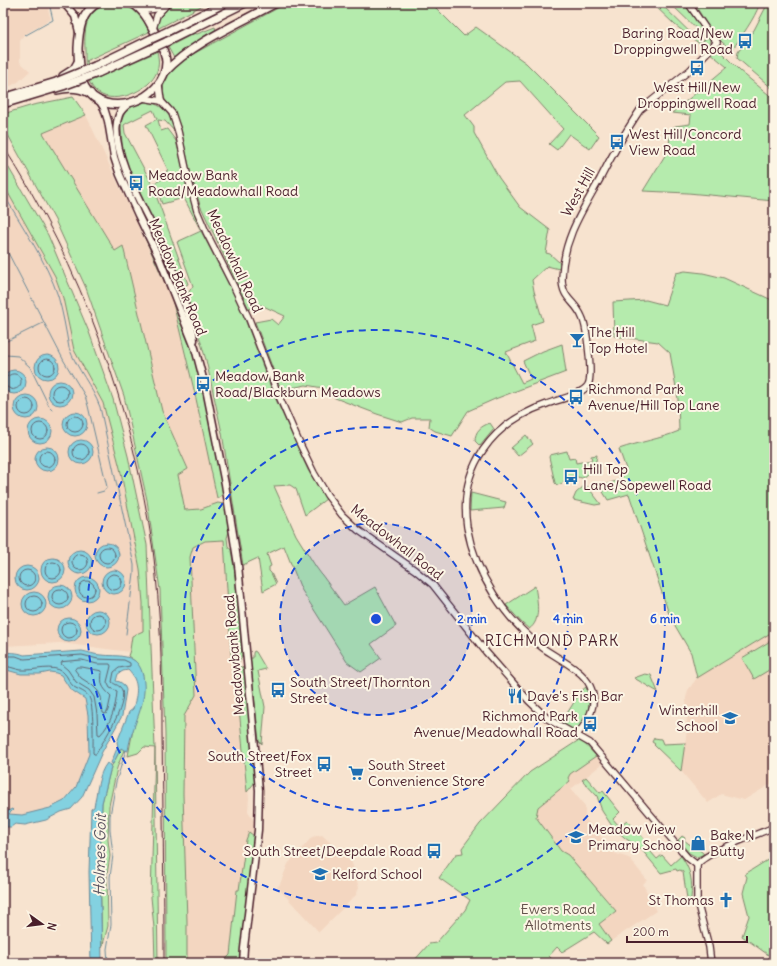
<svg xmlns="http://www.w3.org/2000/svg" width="777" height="966" viewBox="0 0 777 966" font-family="Delius,sans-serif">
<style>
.built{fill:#f3d6c0}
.green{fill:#b5ebad;stroke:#80856c}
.water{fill:#83d1e0;stroke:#6c8a98}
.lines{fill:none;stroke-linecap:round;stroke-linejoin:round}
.shore{stroke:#616673;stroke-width:1}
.stream{stroke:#6c8a98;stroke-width:1}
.secondary-casing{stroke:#4a1f2b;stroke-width:8}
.primary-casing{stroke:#4a1f2b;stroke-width:9}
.highway-casing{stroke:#4a1f2b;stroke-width:10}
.secondary{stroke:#fcf5e5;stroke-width:5.5}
.primary{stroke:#fcf5e5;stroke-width:6}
.highway{stroke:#fcf5e5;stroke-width:7}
.rail{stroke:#4a1f2b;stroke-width:1}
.highway-bridge-casing{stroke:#4a1f2b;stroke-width:10;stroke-linecap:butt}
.highway-bridge{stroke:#fcf5e5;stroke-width:7}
.ring{fill:none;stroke:#1d4ed8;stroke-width:2;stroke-dasharray:7 5}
.labels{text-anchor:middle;stroke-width:4;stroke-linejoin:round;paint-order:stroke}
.poi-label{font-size:14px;fill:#4a1f2b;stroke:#fcf5e5;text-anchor:start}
.street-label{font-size:14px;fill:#4a1f2b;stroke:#fcf5e5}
.park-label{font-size:14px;fill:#65524c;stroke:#fcf5e5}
.neighbourhood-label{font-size:15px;letter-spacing:1px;fill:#4a1f2b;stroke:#fcf5e5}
.water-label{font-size:15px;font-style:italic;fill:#5b5461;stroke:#fcf5e5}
.centre{fill:#1d4ed8;stroke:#fcf5e5;stroke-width:2}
.ring-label{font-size:12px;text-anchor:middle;font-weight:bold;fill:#1d4ed8;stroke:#fcf5e5;stroke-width:4;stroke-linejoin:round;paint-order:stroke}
</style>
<rect width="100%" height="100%" fill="#f7e3cf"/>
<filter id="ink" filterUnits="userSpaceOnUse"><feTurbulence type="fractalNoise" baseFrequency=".025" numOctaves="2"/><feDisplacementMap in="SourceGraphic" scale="8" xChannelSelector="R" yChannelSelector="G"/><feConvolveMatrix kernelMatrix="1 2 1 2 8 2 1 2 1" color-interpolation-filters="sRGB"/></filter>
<g filter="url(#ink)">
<g class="built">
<path d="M 3,3 L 47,3 L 49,13 L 51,19 L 24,35 L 20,41 L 20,62 L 30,71 L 18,82 L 3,90 Z"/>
<path d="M 86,115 L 172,299 L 208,453 L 218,503 L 214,505 L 201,509 L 185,510 L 178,475 L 188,469 L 162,411 L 123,246 L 115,252 L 43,133 Z"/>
<path d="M 3,184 L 55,276 L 63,298 L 74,350 L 103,402 L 114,441 L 140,569 L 143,603 L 143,631 L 130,652 L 60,643 L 3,646 Z"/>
<path d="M 218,539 L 224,540 L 231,655 L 235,662 L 245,782 L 247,782 L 249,798 L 248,811 L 254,821 L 253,835 L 249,833 L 239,890 L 237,890 L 230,955 L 223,963 L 187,963 L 183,796 L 184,716 L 196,695 L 190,557 L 193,547 L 205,541 Z"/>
<path d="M 774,631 L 774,782 L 744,800 L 721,794 L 708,803 L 681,771 L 687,730 L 686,698 L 688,690 L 697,678 Z"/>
<path d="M 9,671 L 21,674 L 40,674 L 50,672 L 61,675 L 70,689 L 85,699 L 88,715 L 89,754 L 76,787 L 64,801 L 38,812 L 22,815 L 3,813 L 3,698 Z"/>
<path d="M 596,756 L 602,764 L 571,789 L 585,806 L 585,818 L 614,853 L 629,858 L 647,880 L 643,884 L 656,911 L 611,941 L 599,924 L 616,911 L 568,855 L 561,851 L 536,817 L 538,807 L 570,781 L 568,778 L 570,774 Z"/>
<path d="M 322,835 L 352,863 L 359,888 L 356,895 L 319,932 L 277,887 L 280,884 L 288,864 L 312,837 Z"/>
</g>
<g class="green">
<path d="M 115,3 C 133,6 143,16 149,32 L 86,61 L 99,77 L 152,54 L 151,36 C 159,53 164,70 148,84 C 133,97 102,107 90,83 C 85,73 85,61 85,50 C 84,27 86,4 115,3 Z"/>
<path d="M 176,3 L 207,3 L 157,29 C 158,17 165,8 176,3 Z"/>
<path d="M 287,3 L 436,3 L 434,6 L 464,36 L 476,27 L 526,63 L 599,136 L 590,149 L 569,134 L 557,150 L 549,144 L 563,129 L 520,81 L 505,82 L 465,115 L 474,127 L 474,133 L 499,178 L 520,207 L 550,230 L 546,253 L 550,254 L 560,263 L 559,269 L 547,266 L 532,280 L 534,291 L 543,321 L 531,325 L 535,341 L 506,352 L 522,383 L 531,379 L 523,361 L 543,351 L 562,344 L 566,372 L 495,399 L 468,411 L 452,436 L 435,431 L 429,427 L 430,418 L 412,418 L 402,422 L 377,414 L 335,398 L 323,388 L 306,385 L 281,390 L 255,322 L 271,319 L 278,325 L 285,316 L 261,305 L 249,309 L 200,205 L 190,171 L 181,129 L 173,109 L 165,100 L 163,93 L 164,80 L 171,70 L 182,60 Z"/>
<path d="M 652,3 L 660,3 L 701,43 L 706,38 L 670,3 L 686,3 L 690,12 L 710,39 L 710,45 L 705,48 L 675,25 Z"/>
<path d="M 694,3 L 760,3 C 754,20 742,35 732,50 C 715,39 704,20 694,3 Z"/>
<path d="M 768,3 L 774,5 L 774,90 L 737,58 L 738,52 L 754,30 Z"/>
<path d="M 215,27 L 216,31 L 174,58 L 168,47 L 195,33 L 197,34 Z"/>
<path d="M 718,49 L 740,71 L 774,99 L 774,201 L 688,193 L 643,191 L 669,149 L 670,130 L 675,126 L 690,124 L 691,115 L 672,113 L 727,67 L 709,52 Z"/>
<path d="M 73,97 L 86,115 L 43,133 L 115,251 L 123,246 L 162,411 L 188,469 L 178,475 L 185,510 L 201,509 L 218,503 L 223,504 L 225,506 L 230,528 L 227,538 L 228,546 L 231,550 L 235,573 L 242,654 L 240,661 L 235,662 L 231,655 L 224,540 L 205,541 L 193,547 L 190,557 L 196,695 L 184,716 L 183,794 L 187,921 L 187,963 L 166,963 L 165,734 L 160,590 L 147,500 L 124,396 L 86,288 L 55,220 L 3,126 L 3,114 L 33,105 Z"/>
<path d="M 141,102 C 163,102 170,113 176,133 L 165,121 L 158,120 L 161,131 L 167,129 L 176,141 L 193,208 L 201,231 L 240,306 L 273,393 L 308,470 L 326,499 L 305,515 L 296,489 L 290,485 L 274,486 L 296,535 L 316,567 L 344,605 L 375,587 L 396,626 L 371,644 L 381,658 L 361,672 L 347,662 L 301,589 L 284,546 L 267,554 L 271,566 L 269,567 L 269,571 L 271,573 L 276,584 L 263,591 L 258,558 L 243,565 L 222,433 L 206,360 L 187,295 L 188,293 L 193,286 L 177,242 L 201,231 L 184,198 L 162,204 L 155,183 L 169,175 L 166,171 L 168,170 L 146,125 L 157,119 L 153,110 L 127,123 L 124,125 L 125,133 L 152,184 L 188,284 L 184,287 L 128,169 L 122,145 L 121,122 L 125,112 L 133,104 Z"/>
<path d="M 3,158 L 48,235 L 89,332 L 113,399 L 128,456 L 147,545 L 155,748 L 158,963 L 155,963 L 154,928 L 151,897 L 155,748 L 144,747 L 138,753 L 128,756 L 143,676 L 137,663 L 128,656 L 130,650 L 132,636 L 143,631 L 143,603 L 140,569 L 120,468 L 103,403 L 74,350 L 63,298 L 55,276 L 3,184 Z"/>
<path d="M 146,219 L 160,247 L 178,287 L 176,289 L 174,288 L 154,240 L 144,221 Z"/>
<path d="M 140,227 L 142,229 C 160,265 177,303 189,341 C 205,390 213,441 223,491 C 222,495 221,497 217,498 L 195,394 L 172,299 Z"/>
<path d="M 685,271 L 703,273 L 724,278 L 774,301 L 774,631 L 697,678 L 691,653 L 670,617 L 629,494 L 608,500 L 600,487 L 621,479 L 626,469 L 619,449 C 639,442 660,439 679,431 L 678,399 L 670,353 L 658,342 L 614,336 L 613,302 L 646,300 L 665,305 L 676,273 Z"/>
<path d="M 490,423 L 494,429 L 480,446 L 475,441 C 475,431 481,426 490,423 Z"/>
<path d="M 526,435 L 533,444 L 518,456 L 511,448 Z"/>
<path d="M 567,451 L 569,459 L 575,458 L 576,463 L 592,460 L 591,456 L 597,455 C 596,465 592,472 583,478 C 579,478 573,475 569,477 C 563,480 564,484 557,485 L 555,483 L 549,457 L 550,455 Z"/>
<path d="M 584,486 L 587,486 L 601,504 L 595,505 L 573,500 L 576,493 Z"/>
<path d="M 471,493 L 506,502 L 504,508 L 470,511 Z"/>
<path d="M 535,586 C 537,599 542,621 529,629 L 522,623 L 506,605 Z"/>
<path d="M 772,640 L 774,644 L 774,667 L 754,679 L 742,658 Z"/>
<path d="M 254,651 L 256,652 L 266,669 L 258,671 L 265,707 L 262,744 L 259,741 L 250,658 L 253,658 L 253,653 Z"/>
<path d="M 235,666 L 242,667 L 245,671 L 255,782 L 247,792 Z"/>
<path d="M 645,674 L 651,675 L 658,692 L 634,678 Z"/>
<path d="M 586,687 C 590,700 591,709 583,721 C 580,725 578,728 574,730 L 561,723 L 581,691 Z"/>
<path d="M 654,738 L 661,739 L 663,744 L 685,743 L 681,771 L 654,745 L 655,744 L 652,742 Z"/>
<path d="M 579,740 L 584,743 L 596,756 L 570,774 L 568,778 L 570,781 L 538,807 L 536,817 L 561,851 L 568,855 L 616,911 L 599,924 L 611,941 L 607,944 L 594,932 L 562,952 L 557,947 L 549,956 L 556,963 L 409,963 L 410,961 L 412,963 L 429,944 L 436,943 L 465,910 L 470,900 L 439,878 L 456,854 L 463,853 L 462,848 L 480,824 L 530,772 Z"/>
<path d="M 122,747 L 124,750 L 117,768 L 109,806 L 108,840 L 110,856 L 107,875 L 108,926 L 102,948 L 100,866 L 102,803 L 111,767 Z"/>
<path d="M 586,777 L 600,793 L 603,791 L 618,810 L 620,812 L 613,819 L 619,826 L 627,820 L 646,841 L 644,844 L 657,859 L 662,855 L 671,865 L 681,856 C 691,870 693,881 691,899 L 689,900 L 687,899 L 683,872 L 680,870 L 677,871 L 676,869 L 661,873 L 641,849 L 625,838 L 612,826 L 602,811 L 597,796 L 582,780 Z"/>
<path d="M 249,832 L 254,836 L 239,960 L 235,963 L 222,963 L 230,955 L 237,890 L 239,890 L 246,840 Z"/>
<path d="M 682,836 L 685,838 L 684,840 C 690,846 699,848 704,854 L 697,857 L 689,853 L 678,840 Z"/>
<path d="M 774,856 L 774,959 L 742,936 L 749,916 L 743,893 L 747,877 L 745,874 Z"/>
</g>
<g class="water">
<circle cx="47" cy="367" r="12"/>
<circle cx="14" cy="382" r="12"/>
<circle cx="60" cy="393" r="12"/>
<circle cx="26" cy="407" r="12"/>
<circle cx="75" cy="424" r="12"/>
<circle cx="40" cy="431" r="12"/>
<circle cx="81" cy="452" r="12"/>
<circle cx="47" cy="459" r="12"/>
<circle cx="107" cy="555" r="12"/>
<circle cx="80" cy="562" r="12"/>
<circle cx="53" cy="570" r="12"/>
<circle cx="27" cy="578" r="12"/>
<circle cx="114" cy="582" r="12"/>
<circle cx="87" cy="589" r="12"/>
<circle cx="60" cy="597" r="12"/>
<circle cx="34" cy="604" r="12"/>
<circle cx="98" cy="622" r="12"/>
<circle cx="69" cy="630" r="12"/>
<path d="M 82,651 C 88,652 95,655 101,655 C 109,656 118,655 126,657 C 136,659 141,666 143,676 C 149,703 131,725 128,751 L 124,750 L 121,748 L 113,764 L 111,763 L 118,746 L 117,742 L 129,712 L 133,709 C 137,694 140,682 128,670 L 123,671 L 118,674 L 116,681 L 120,682 L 124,685 L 126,690 L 122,716 L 102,752 L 82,797 L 71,809 L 61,812 L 46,820 L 25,825 L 15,824 L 11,827 L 3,827 L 3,813 L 12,809 L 13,810 L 9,814 L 22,815 L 50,808 L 64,801 L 76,787 L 89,754 L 88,715 L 85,699 L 70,689 L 61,675 L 56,673 L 50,672 L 40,674 L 21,674 L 3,669 L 3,652 C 11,653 17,652 24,655 Z"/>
<path d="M 107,763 L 111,765 L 111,767 L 102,803 L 100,866 L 102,963 L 91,963 L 89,872 L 91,809 L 94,807 C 97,793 98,774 107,763 Z"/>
</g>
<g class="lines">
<g class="shore">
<circle cx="47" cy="367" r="8"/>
<path d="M 3,378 C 7,378 10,373 15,374 C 23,376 23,387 15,389 C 11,391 7,386 3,385"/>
<circle cx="60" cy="393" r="8"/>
<circle cx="26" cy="407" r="8"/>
<circle cx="75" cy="424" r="8"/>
<circle cx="40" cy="431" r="8"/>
<circle cx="81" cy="452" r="8"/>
<circle cx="47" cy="459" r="8"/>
<circle cx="107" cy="555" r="8"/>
<circle cx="80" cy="562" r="8"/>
<circle cx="53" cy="570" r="8"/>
<circle cx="27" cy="578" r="8"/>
<circle cx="114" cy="582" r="8"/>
<circle cx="87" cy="589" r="8"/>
<circle cx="60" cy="597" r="8"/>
<circle cx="34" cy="604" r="8"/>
<circle cx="98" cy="622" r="8"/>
<circle cx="69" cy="630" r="8"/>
<path d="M 3,656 L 16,656 L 24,659 L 82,655 L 98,659 L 124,660 L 130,663 L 130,666 L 119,668 L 114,672 L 112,682 C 115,685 120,685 122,690 C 127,707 104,739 96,754 L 94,754 L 93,753 C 93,741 94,706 89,697 C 86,692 79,690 74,687 C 69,683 68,676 63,672 C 53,664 34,671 21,670 C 15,669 9,666 3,666"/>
<path d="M 82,660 L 97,664 L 110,664 L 111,666 L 107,682 L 110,688 L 117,691 C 116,707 111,724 100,735 L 98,734 L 97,714 L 94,697 L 89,690 L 76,682 L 68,670 L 61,664 L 62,662 Z"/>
<path d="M 77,667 L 82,667 L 102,671 C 101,685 101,686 111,696 L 108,710 L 106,714 L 103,713 L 101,697 L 98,691 L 92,685 L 81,678 L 75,670 Z"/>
</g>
<g class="stream">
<path d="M 25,34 L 26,35 L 53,20 L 49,3"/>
<path d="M 3,193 C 21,225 47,262 58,296 C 63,313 66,331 69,348 C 77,369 92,386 100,407 L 134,565 L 134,573 L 126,634"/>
<path d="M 3,243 L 64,361 L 85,396 L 88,406 L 107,487 L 104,491 L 97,493"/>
<path d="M 3,343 L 43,323"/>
<path d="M 3,354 L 6,355 L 18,356 L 30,367 L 49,406 L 52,409"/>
<path d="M 108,963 L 107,949 L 111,925 L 110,877 L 113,855 L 110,830 L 110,816 L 116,782 L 126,750"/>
</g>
<defs>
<g id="secondary">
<path d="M 139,7 L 147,10 L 163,8"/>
<path d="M 153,29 L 157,15 L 168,3"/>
<path d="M 159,85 L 161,101 L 172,113 L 178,131 L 188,178 L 197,211 L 206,232 L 234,287 L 249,319 L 278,394 L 298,440 L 314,473 L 327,495 L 342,515 L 358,530 L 415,570 L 433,585 L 486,652 L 529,701 L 548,719 L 590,743 L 668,835 L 688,858 L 697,865"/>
<path d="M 143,98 L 161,101"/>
<path d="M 577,735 C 588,721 599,704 590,686 C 583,670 557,658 543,648 C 505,620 475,573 467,527 C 458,467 492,423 547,404 C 557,400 582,395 588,385 C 593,376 587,327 582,317 C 575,300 562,300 562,278 C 563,239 582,211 600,179 C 611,157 623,136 636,116 L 640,110 L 690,70 L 717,42 L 706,29 L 688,3"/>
<path d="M 697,865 L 697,901 L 709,947 L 711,963"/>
<path d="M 697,865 C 705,852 757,835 774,827"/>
</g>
<g id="primary">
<path d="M 64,3 L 75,16 L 79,32"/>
<path d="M 78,3 L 96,4"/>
<path d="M 99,100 L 104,108 L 108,121 L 114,157 L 120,175 L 138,215 L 160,260 L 195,348 L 207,394 L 225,484 L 238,565 L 259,790 L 258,830 L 244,948 L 243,963"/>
<path d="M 131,102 C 126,106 121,109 119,115 C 105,148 151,221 165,251 C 178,277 185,305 193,332 L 194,340"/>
</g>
<g id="highway">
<path d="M 98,3 C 81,12 79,30 78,48 C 78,60 79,76 85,87 C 105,122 166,100 166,62 C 166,53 161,45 157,37 C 150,23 145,11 132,3"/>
<path d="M 162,34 L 225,3"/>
<path d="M 166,42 L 245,3"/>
<path d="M 95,66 L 151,39"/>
<path d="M 165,72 C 193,42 240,23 276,3"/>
<path d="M 98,73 L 155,47"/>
<path d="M 63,76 L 74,69 L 78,62"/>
<path d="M 57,90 C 68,87 80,88 90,93"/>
</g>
</defs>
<use href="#secondary" class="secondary-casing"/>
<use href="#primary" class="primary-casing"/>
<use href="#highway" class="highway-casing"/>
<use href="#secondary" class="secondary"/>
<use href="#primary" class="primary"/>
<use href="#highway" class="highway"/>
<path class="rail" d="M 3,146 C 82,267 132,407 153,550 C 161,611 162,672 162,733 C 163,810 164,886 164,963"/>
<defs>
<g id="highway-bridge">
<path d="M 151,39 L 162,34"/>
<path d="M 155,47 L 166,42"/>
<path d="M 3,98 L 56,82 L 95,66"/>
<path d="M 3,104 L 63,86 L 98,73"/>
</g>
</defs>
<use href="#highway-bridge" class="highway-bridge-casing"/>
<use href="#highway-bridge" class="highway-bridge"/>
</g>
</g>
<circle cx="376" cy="619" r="96" fill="#1d4ed8" fill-opacity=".12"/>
<g class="ring">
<circle cx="376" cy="619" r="96"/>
<circle cx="376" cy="619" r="192"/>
<circle cx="376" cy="619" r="289"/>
</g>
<defs>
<symbol id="bus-bare" viewBox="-9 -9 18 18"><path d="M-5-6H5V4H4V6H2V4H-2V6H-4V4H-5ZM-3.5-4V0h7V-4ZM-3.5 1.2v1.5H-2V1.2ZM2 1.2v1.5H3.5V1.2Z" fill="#1f6fb2" stroke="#fcf5e5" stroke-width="2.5" paint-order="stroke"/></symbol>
<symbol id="bar-bare" viewBox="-9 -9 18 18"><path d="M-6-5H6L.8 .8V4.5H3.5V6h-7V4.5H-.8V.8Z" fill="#1f6fb2" stroke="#fcf5e5" stroke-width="2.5" paint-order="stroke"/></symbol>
<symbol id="restaurant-bare" viewBox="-9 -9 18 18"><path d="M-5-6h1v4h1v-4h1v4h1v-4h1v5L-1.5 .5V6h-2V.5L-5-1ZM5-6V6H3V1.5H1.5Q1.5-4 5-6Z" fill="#1f6fb2" stroke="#fcf5e5" stroke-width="2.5" paint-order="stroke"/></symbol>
<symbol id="school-bare" viewBox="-9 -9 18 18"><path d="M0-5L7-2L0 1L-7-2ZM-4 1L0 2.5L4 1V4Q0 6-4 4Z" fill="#1f6fb2" stroke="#fcf5e5" stroke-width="2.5" paint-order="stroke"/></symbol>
<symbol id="supermarket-bare" viewBox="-9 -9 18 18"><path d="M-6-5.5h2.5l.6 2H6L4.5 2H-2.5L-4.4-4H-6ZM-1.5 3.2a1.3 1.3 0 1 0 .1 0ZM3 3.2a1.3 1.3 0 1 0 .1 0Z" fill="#1f6fb2" stroke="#fcf5e5" stroke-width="2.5" paint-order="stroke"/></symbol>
<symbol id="shop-bare" viewBox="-9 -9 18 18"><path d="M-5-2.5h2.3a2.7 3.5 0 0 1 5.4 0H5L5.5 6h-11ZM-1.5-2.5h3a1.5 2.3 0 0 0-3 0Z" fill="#1f6fb2" stroke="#fcf5e5" stroke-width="2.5" paint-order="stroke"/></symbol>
<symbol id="church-bare" viewBox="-9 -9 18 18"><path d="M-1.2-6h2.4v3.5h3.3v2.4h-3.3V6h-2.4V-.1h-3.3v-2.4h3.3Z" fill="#1f6fb2" stroke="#fcf5e5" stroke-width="2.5" paint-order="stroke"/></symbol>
</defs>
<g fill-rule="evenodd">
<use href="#bus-bare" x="734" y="30" width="22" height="22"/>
<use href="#bus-bare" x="686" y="57" width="22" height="22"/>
<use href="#bus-bare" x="606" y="131" width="22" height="22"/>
<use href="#bus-bare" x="125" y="172" width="22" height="22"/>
<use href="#bar-bare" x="566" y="329" width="22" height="22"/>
<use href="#bus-bare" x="192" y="373" width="22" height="22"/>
<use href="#bus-bare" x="565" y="386" width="22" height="22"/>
<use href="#bus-bare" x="560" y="466" width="22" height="22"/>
<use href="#bus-bare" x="267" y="679" width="22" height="22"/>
<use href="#restaurant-bare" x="504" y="685" width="22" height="22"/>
<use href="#school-bare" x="719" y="707" width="22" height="22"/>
<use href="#bus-bare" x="579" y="713" width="22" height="22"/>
<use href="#bus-bare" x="313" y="753" width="22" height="22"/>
<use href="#supermarket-bare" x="345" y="762" width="22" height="22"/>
<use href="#school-bare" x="565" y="826" width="22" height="22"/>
<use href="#shop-bare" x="687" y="832" width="22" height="22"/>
<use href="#bus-bare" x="423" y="840" width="22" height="22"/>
<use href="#school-bare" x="309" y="863" width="22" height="22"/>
<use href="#church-bare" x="715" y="889" width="22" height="22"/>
</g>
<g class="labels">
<g class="poi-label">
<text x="733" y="38" text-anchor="end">Baring Road/New<tspan x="733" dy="16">Droppingwell Road</tspan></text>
<text x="697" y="92" text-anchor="middle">West Hill/New<tspan x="697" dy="16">Droppingwell Road</tspan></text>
<text x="629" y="139">West Hill/Concord<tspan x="629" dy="16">View Road</tspan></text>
<text x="148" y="180">Meadow Bank<tspan x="148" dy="16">Road/Meadowhall Road</tspan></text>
<text x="589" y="337">The Hill<tspan x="589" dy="16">Top Hotel</tspan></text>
<text x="215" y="381">Meadow Bank<tspan x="215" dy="16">Road/Blackburn Meadows</tspan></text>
<text x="588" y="394">Richmond Park<tspan x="588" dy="16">Avenue/Hill Top Lane</tspan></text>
<text x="583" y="474">Hill Top<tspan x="583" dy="16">Lane/Sopewell Road</tspan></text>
<text x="290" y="687">South Street/Thornton<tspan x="290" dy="16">Street</tspan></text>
<text x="527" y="701">Dave's Fish Bar</text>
<text x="718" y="715" text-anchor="end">Winterhill<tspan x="718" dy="16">School</tspan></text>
<text x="578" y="721" text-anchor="end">Richmond Park<tspan x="578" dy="16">Avenue/Meadowhall Road</tspan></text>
<text x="312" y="761" text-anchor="end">South Street/Fox<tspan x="312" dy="16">Street</tspan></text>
<text x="368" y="770">South Street<tspan x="368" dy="16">Convenience Store</tspan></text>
<text x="588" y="834">Meadow View<tspan x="588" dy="16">Primary School</tspan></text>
<text x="710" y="840">Bake N<tspan x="710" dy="16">Butty</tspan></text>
<text x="422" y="856" text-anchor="end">South Street/Deepdale Road</text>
<text x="332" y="879">Kelford School</text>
<text x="714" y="905" text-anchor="end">St Thomas</text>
</g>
<g class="street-label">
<text transform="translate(578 192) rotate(-61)" y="5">West Hill</text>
<text transform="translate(235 261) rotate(65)" y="5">Meadowhall Road</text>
<text transform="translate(178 277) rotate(67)" y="5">Meadow Bank Road</text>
<text transform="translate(397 542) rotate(38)" y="5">Meadowhall Road</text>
<text transform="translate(234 655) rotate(-95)" y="5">Meadowbank Road</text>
</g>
<g class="park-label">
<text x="558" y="914">Ewers Road<tspan x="558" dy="16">Allotments</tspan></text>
</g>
<g class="neighbourhood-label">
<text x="552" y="646">RICHMOND PARK</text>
</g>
<g class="water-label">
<text transform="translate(100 855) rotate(-89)" y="5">Holmes Goit</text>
</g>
</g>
<circle cx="376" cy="619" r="6" class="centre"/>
<g class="ring-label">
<text x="472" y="623">2 min</text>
<text x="568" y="623">4 min</text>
<text x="665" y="623">6 min</text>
</g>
<rect width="777" height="966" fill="none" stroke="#fcf5e5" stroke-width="16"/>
<rect x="8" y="8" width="761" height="950" fill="none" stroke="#4a1f2b" stroke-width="1.5" filter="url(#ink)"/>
<g transform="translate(42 924) rotate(104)" stroke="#fcf5e5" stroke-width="3" paint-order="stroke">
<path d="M0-3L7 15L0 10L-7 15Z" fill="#4a1f2b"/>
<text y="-6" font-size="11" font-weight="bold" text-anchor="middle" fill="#4a1f2b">N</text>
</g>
<path d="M627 936v6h120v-6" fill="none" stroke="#4a1f2b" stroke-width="2"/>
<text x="633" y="936" font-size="12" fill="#4a1f2b" stroke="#fcf5e5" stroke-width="3" paint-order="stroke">200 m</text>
</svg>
